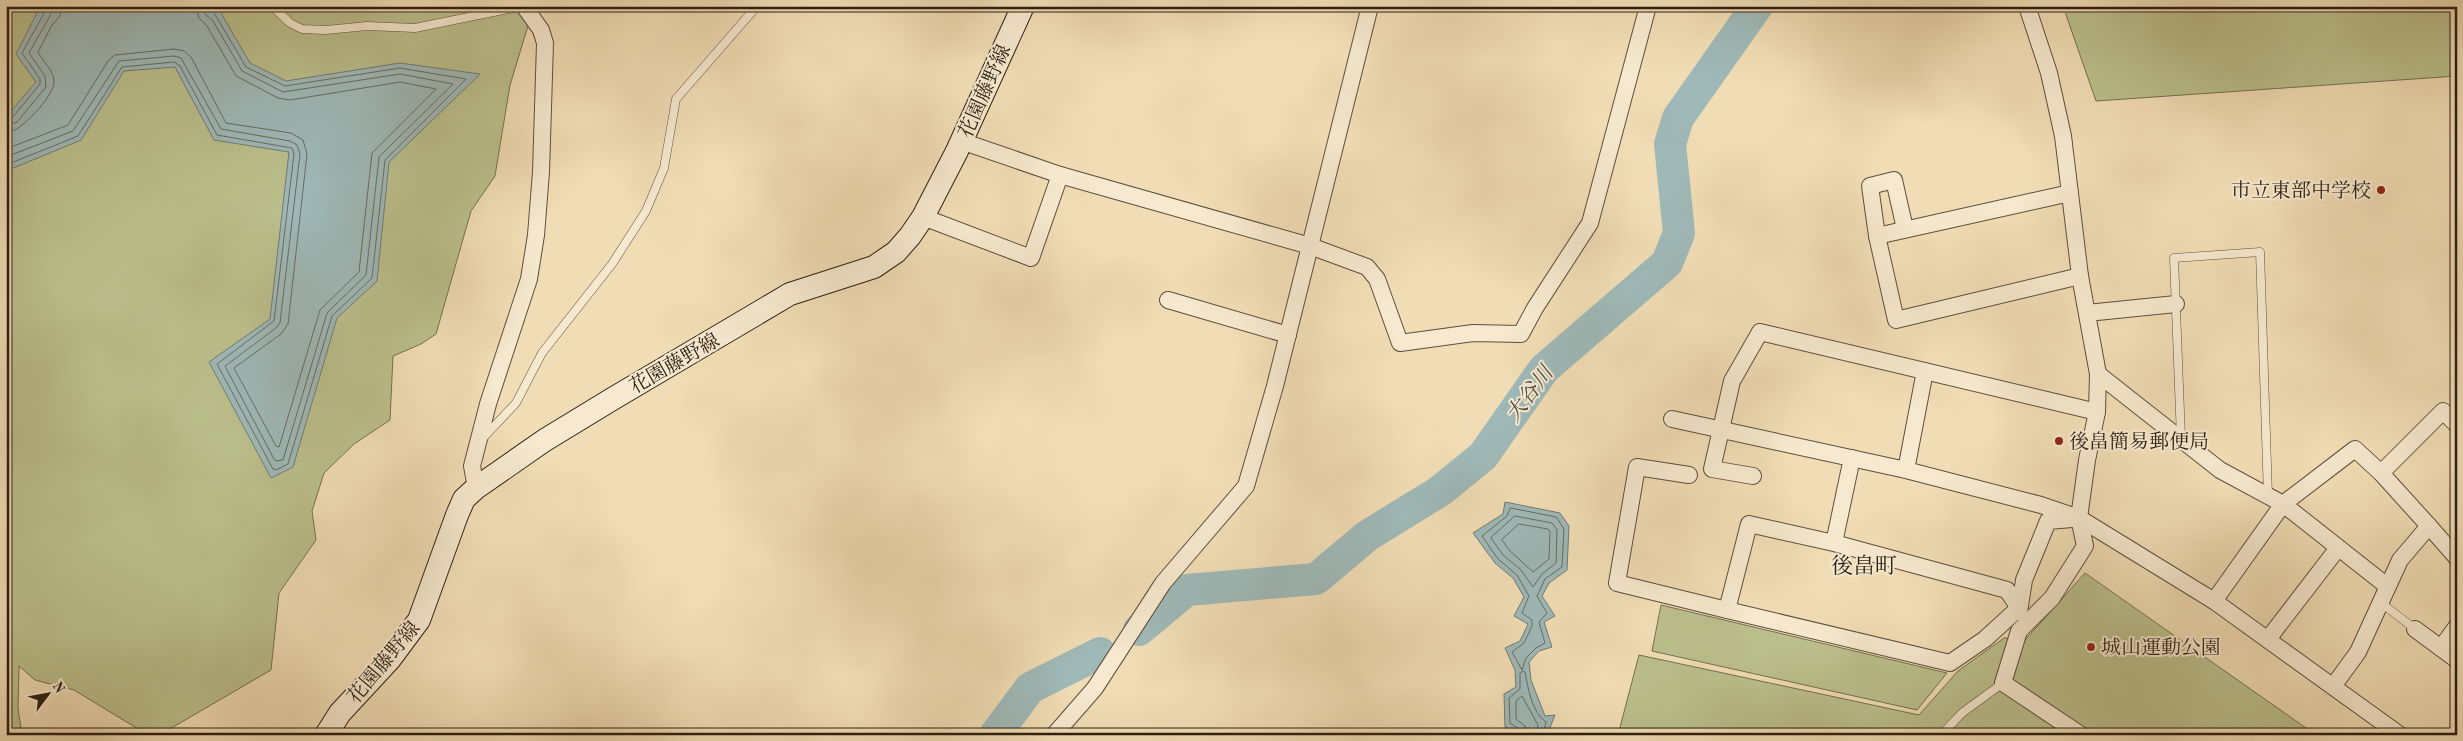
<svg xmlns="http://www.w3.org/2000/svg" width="2463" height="741" viewBox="0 0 2463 741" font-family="'Old Standard TT','Noto Serif JP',serif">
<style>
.green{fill:#bbc08d;stroke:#747050}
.water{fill:#9fb9b8;stroke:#717b76}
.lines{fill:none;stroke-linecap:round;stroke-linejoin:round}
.shore{stroke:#666c66;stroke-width:1}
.river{stroke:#9fb9b8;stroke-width:32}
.lane-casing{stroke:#5d4e3c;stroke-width:9}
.street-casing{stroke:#5d4e3c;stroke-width:18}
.secondary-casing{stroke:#2c1f13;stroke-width:24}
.lane{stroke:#f6e9cf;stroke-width:8}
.street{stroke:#f6e9cf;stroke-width:16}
.secondary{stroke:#f6e9cf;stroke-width:22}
.poi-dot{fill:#8f2418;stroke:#f6e9cf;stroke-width:2}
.labels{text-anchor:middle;stroke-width:4;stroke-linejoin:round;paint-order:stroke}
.street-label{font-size:20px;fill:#2c1f13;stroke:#f6e9cf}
.poi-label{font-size:20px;fill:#2c1f13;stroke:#f6e9cf;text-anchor:start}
.water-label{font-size:21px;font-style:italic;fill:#4e4d45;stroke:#f6e9cf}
.quarter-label{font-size:22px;fill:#2c1f13;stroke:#f6e9cf}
</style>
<rect width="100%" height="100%" fill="#f1ddb5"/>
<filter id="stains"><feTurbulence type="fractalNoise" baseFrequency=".004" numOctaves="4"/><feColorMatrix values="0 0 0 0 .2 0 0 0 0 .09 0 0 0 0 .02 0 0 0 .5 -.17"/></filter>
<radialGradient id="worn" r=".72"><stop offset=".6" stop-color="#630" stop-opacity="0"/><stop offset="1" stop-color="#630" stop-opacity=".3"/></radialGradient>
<g class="green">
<path d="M 6,6 L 534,6 L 510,85 L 495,176 L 471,211 L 436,334 L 421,344 L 393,356 L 390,420 L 354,444 L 324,473 L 312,511 L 316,540 L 279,593 L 271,670 L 168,730 L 169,735 L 141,735 L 143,732 L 74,690 L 35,680 L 19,666 L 18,708 L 22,735 L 6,735 Z"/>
<path d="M 2063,6 L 2457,6 L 2457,76 L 2096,101 Z"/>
<path d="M 2085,573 L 2316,735 L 1618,735 L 1639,655 L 1919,715 L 1958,671 L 2004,638 L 2026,639 Z"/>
<path d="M 1661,605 L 1947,673 L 1917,710 L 1652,651 Z"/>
</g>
<g class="water">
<path d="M 54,6 L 213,6 L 221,13 L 250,63 L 286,81 L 400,63 L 480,74 L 389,162 L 377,281 L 337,318 L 293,467 L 271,478 L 209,362 L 270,319 L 289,152 L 214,140 L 175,67 L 124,71 L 81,140 L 11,169 L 6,167 L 6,117 L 36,82 L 16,54 L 39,9 Z"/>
<path d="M 1505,502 L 1560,513 L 1569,526 L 1567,570 L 1549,583 L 1542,596 L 1555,616 L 1544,622 L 1552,647 L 1539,651 L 1529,662 L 1531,680 L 1545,716 L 1555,715 L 1547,735 L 1516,735 L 1516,732 L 1505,727 L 1504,694 L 1516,687 L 1515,670 L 1505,648 L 1520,641 L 1528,624 L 1514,616 L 1524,597 L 1513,578 L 1495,563 L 1473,533 L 1503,514 Z"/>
</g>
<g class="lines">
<g class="shore">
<path d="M 6,119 L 12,118 L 40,84 L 40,79 L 22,53 L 48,6"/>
<path d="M 6,126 L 17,122 L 46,87 L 45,76 L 29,53 C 34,43 54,11 54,6"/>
<path d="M 6,133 C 20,133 54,96 54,82 C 54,70 43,62 38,52 L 52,25 L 60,16 L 62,6"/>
<path d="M 6,149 L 68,125 L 108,61 L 115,55 L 174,49 L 184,51 L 191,57 L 226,123 L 291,133 L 303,140 L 307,154 L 288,324 L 281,334 L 234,368 L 276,446 L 279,447 L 320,310 L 359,272 L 372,153 L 436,89 L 400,82 L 290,100 L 278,98 L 236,76 L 207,26 L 199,18 L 196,6"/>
<path d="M 6,157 L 73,131 L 119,61 L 174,56 L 181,58 L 221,129 L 290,141 L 297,145 L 300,154 L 280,323 L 276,328 L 225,366 L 275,461 L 283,460 L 327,313 L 366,275 L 379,157 L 453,84 L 400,74 L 283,92 L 242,71 L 213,21 L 205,14 L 204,6"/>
<path d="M 6,163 L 11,163 L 78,136 L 122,67 L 174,62 L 180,66 L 217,135 L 292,148 L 294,154 L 274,321 L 217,364 L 273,469 L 276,470 L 288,464 L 332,316 L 372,278 L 385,160 L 466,79 L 400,68 L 285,86 L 246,67 L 210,6"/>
<path d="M 1511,508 L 1556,517 L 1564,529 L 1562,567 L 1545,579 L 1537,596 L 1547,613 L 1539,622 L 1545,643 L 1536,648 L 1526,658 L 1522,670 L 1512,652 L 1524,643 L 1532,626 L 1532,620 L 1522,613 L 1529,596 L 1517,575 L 1498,559 L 1482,536 L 1506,517 Z"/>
<path d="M 1515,516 L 1552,523 L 1557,530 L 1556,563 L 1542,574 L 1533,587 L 1521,570 L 1503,555 L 1491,538 Z"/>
<path d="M 1519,524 L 1548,529 L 1550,532 L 1549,559 L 1533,572 L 1509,550 L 1502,540 Z"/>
<path d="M 1521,735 L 1519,729 L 1510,723 L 1509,698 L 1520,689 L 1520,673 L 1523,671 L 1525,672 C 1528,688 1532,713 1546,722 L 1543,735"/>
<path d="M 1527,735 L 1525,726 L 1516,719 L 1516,701 L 1522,696 L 1538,725 L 1537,735"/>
</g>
<g class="river">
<path d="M 1139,630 L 1187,590 L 1316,579 L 1367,536 L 1440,491 L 1483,456 L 1544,369 L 1667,263 L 1679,233 L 1670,144 L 1678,118 L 1757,6"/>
<path d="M 995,735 L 1030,688 L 1100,653"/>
</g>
<defs>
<g id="lane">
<path d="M 272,6 L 290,23 L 302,29 L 326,30 L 367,26 L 415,28 L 523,6"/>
<path d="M 483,438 L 516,403 L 542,353 L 612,264 L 646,211 L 664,168 L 676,99 L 757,6"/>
<path d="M 2181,438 L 2174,258 L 2260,252 L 2268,496"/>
<path d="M 2380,602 L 2415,629"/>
<path d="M 1941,735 L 1962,713 L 2003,683"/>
</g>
<g id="street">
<path d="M 2027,6 L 2049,73 L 2063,136 L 2080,276 L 2098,374 L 2097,412 L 2087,460 L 2079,518 L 2085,546 L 2052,598 L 2019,631 L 2003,683 L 2081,735"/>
<path d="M 961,141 L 1060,175 L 1310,246 L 1367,267 L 1377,279 L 1400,343 L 1473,333 L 1521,334 L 1535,308 L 1590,223 L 1648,6"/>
<path d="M 2070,193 L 1877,236 L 1896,320 L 2080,276"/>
<path d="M 923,217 L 1031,258 L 1060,175"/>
<path d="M 1877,236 L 1870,186 L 1894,180 L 1905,229"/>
<path d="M 1168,300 L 1288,335"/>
<path d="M 2087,313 L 2176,304"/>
<path d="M 2098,374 L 2220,470 L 2283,504 L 2387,586"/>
<path d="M 1672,419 L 1906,470 L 2041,505 L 2079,518 L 2214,601 L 2400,735"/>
<path d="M 1906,470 L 1925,371"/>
<path d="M 2381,473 L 2443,411 L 2457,425"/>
<path d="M 1689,475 L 1637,467 L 1617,583 L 1727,610"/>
<path d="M 1753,476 L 1712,469 L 1732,381 L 1760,332 L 2097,412"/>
<path d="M 476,488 L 472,466 L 488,404 L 529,279 L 536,235 L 541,172 L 545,43 L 541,30 L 524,6"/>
<path d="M 2429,526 L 2457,558"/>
<path d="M 1834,543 L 2007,590 L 2019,608 L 1985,639 L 1950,663 L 1727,610 L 1749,524 L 1834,543 L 1852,458"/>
<path d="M 2214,601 L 2283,504 L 2355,449 L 2381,473 L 2429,526 L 2400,560 L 2358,652 L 2334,685"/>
<path d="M 2019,612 L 2024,580 L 2048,521 L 2072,519"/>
<path d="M 2415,629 L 2457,660"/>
<path d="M 2268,639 L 2338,548"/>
<path d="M 2441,648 L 2457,626"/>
<path d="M 1054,735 L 1095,688 L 1163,583 L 1246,486 L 1275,386 L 1370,6"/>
</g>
<path id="secondary" d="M 326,735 L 340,713 L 390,659 L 419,620 L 457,515 L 464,499 L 476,488 L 545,440 L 614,398 L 790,294 L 874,267 L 896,252 L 910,236 L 923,217 L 957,151 L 1023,6"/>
</defs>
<use href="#lane" class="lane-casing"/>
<use href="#street" class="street-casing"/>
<use href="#secondary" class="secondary-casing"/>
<use href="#lane" class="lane"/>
<use href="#street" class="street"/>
<use href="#secondary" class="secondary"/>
</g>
<g class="poi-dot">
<circle cx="2381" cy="190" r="5"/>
<circle cx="2059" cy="441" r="5"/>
<circle cx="2091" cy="647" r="5"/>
</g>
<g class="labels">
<g class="street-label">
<text transform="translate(984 91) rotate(-66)" y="7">花園藤野線</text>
<text transform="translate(674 363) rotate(-30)" y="7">花園藤野線</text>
<text transform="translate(383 662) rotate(-50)" y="7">花園藤野線</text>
</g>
<g class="poi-label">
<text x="2371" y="197" text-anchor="end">市立東部中学校</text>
<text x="2069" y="448">後畠簡易郵便局</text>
<text x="2101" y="654">城山運動公園</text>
</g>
<g class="water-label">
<text transform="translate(1529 394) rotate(-53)" y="7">大谷川</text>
</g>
<g class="quarter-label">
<text x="1864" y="573">後畠町</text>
</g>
</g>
<rect width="2463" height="741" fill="none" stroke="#f1ddb5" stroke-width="25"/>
<rect x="8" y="8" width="2448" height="726" fill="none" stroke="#2c1f13" stroke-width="2.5"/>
<rect x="12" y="12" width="2438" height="716" fill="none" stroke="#2c1f13"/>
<g transform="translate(48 694) rotate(58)" stroke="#f6e9cf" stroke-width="4" paint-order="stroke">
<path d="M0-4L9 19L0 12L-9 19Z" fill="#2c1f13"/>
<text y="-8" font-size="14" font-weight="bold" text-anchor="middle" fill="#2c1f13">N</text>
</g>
<rect width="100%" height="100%" filter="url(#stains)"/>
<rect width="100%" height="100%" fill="url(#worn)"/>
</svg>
